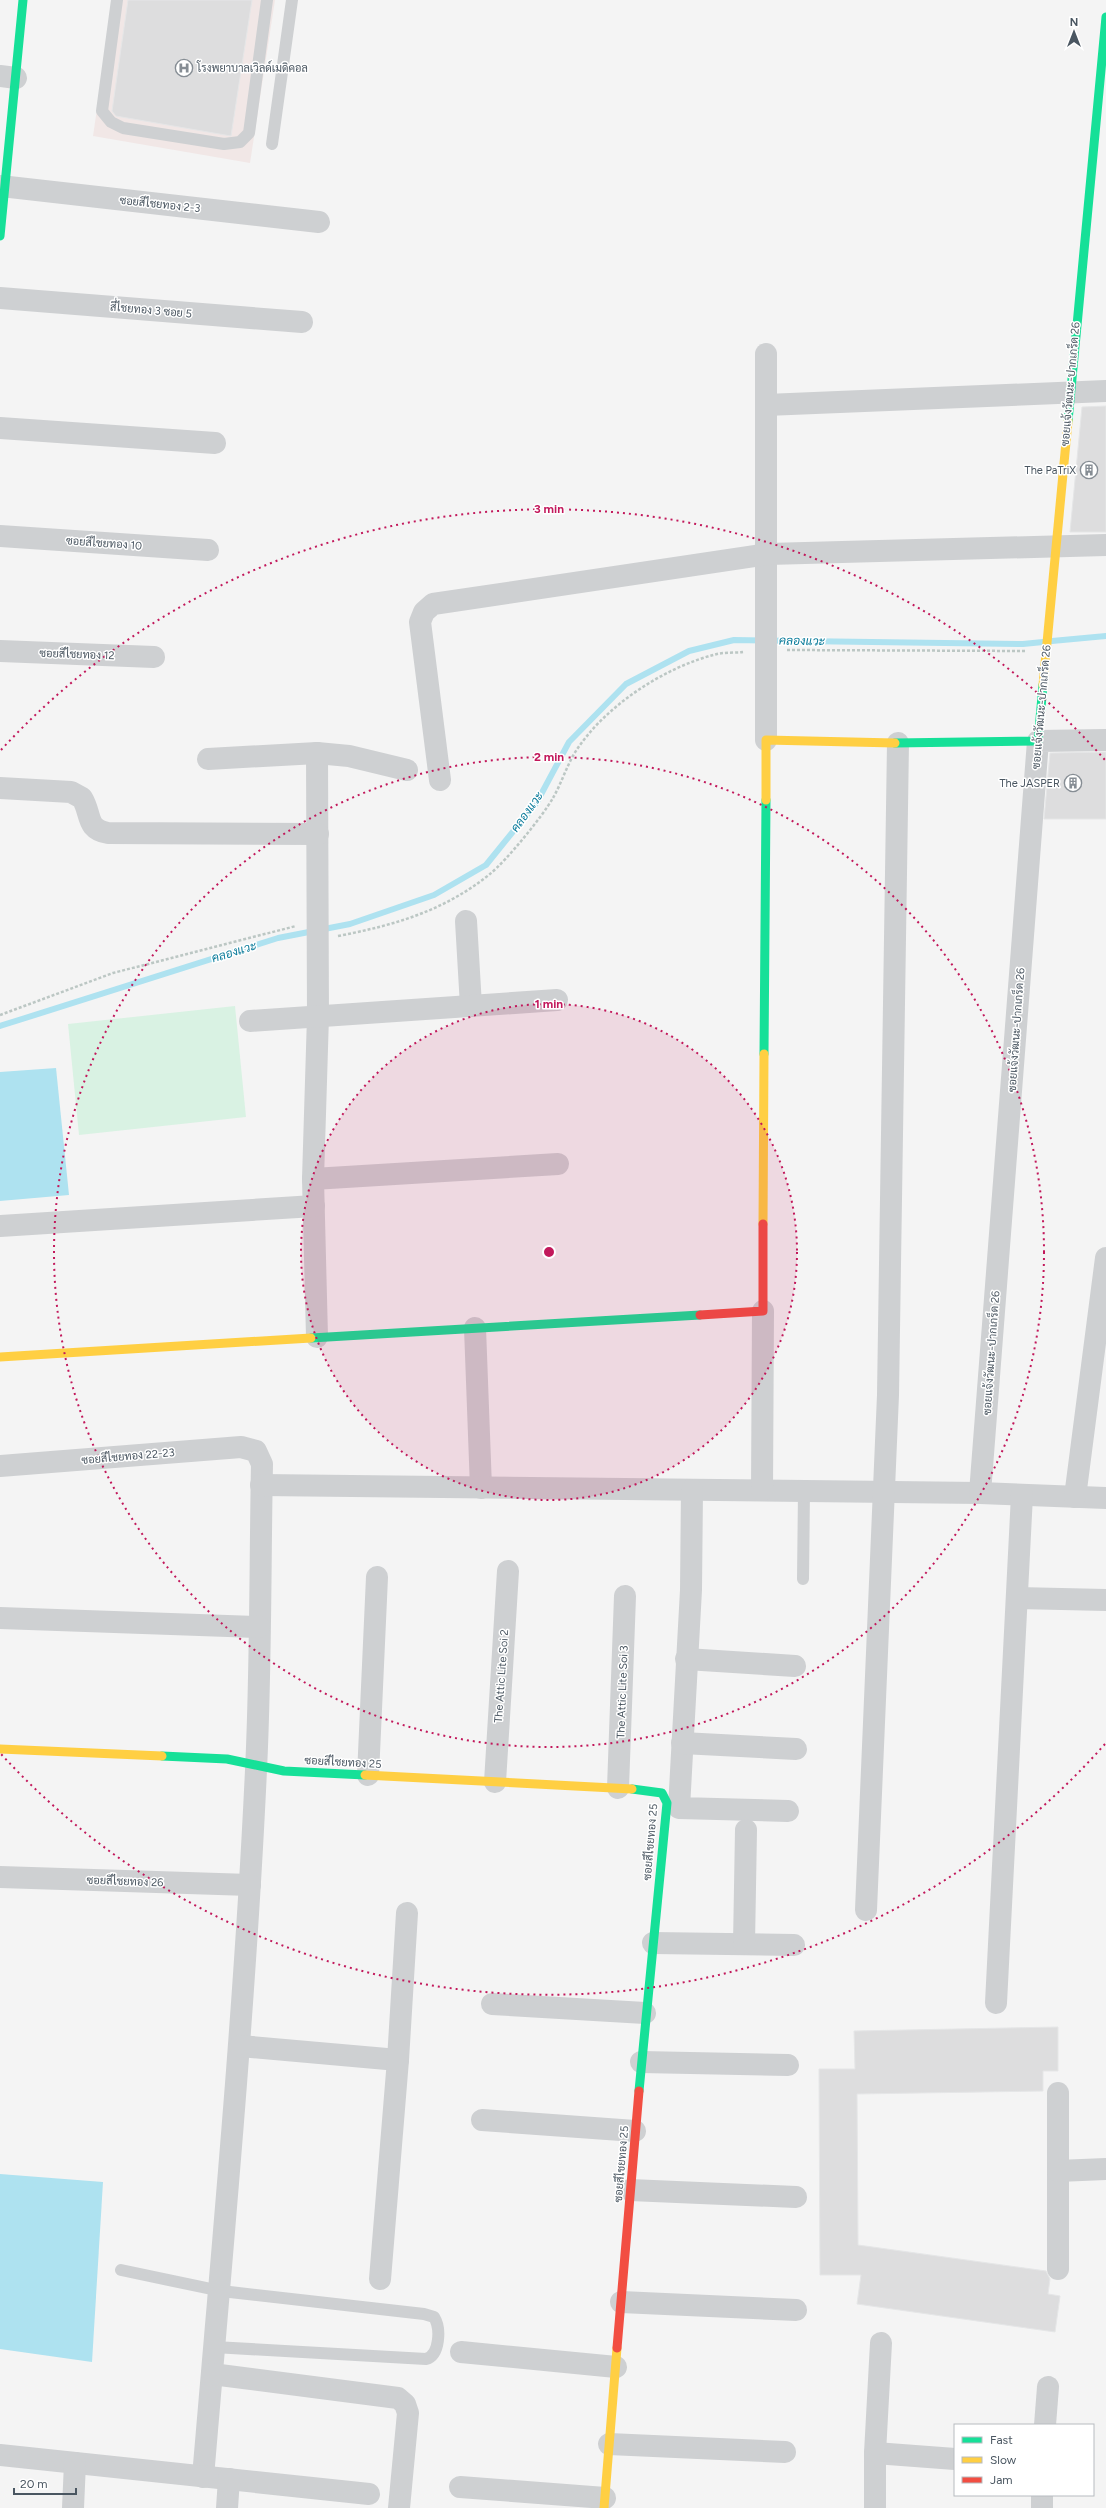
<svg xmlns="http://www.w3.org/2000/svg" width="1106" height="2508" viewBox="0 0 1106 2508" font-family="Figtree,Sarabun,sans-serif">
<style>
.medical{fill:#f1e7e6}
.green{fill:#d9f2e3}
.water{fill:#aee2f0}
.lines{fill:none;stroke-linecap:round;stroke-linejoin:round}
.stream{stroke:#aee2f0;stroke-width:6}
.building{fill:#ddddde;stroke:#e5e6e7}
.path{stroke:#bcc7c4;stroke-width:2.5;stroke-dasharray:3 2;stroke-linecap:butt}
.lane{stroke:#ced0d2;stroke-width:12}
.street{stroke:#ced0d2;stroke-width:22}
.fast{stroke:#16e098;stroke-width:9}
.slow{stroke:#ffcf43;stroke-width:9}
.jam{stroke:#f24e42;stroke-width:9}
.ring{fill:none;stroke:#c2185b;stroke-width:2;stroke-dasharray:2 4}
.labels{text-anchor:middle;stroke-width:3;stroke-linejoin:round;paint-order:stroke}
.poi-label{font-size:11px;fill:#4a5661;stroke:#fff;text-anchor:end}
.street-label{font-size:11px;fill:#4a5661;stroke:#fff}
.water-label{font-size:12px;font-style:italic;fill:#0c7c9b;stroke:#fff}
.centre{fill:#c2185b;stroke:#fff;stroke-width:2}
.ring-label{font-size:12px;text-anchor:middle;font-weight:bold;fill:#c2185b;stroke:#fff;stroke-width:3;stroke-linejoin:round;paint-order:stroke}
</style>
<rect width="100%" height="100%" fill="#f4f4f4"/>
<path class="medical" d="M 113,0 L 275,0 L 250,163 L 93,136 Z"/>
<path class="green" d="M 235,1006 L 246,1117 L 79,1135 L 68,1024 Z"/>
<g class="water">
<path d="M 56,1068 L 69,1195 L 0,1201 L 0,1072 Z"/>
<path d="M 0,2174 L 103,2182 L 92,2362 L 0,2349 Z"/>
</g>
<g class="lines">
<g class="stream">
<path d="M 1052,641 L 1106,636"/>
<path d="M 0,1026 L 278,938 L 350,924 L 434,895 L 486,865 L 537,802 L 569,742 L 626,684 L 689,651 L 734,640 L 1023,644 L 1043,642"/>
</g>
</g>
<g class="building">
<path d="M 128,0 L 252,0 L 231,136 L 116,116 L 112,111 Z"/>
<path d="M 1106,406 L 1106,532 L 1070,532 L 1082,407 Z"/>
<path d="M 1106,752 L 1106,819 L 1044,819 L 1050,753 Z"/>
<path d="M 1058,2027 L 1058,2071 L 1043,2071 L 1043,2091 L 857,2094 L 858,2245 L 1046,2271 L 1050,2279 L 1048,2294 L 1060,2296 L 1055,2332 L 857,2304 L 861,2275 L 820,2275 L 819,2069 L 855,2069 L 854,2031 Z"/>
</g>
<g class="lines">
<g class="path">
<path d="M 787,650 L 1026,651"/>
<path d="M 338,936 C 395,925 444,911 490,874 C 507,860 542,817 553,798 C 561,784 566,768 574,754 C 603,707 664,667 717,654 C 726,652 736,653 744,652"/>
<path d="M 0,1015 L 113,973 L 296,926"/>
</g>
<g class="lane">
<path d="M 117,0 L 102,111 L 111,122 L 123,128 L 224,144 L 240,142 L 249,133 L 267,0"/>
<path d="M 272,144 L 292,0"/>
<path d="M 803,1579 L 804,1491"/>
<path d="M 121,2270 L 221,2291 L 424,2314 L 434,2317 C 441,2328 440,2355 426,2359 L 214,2347"/>
</g>
<g class="street">
<path d="M 0,76 L 16,78"/>
<path d="M 0,186 L 319,222"/>
<path d="M 0,298 L 302,322"/>
<path d="M 766,405 L 1106,391"/>
<path d="M 0,428 L 215,443"/>
<path d="M 0,536 L 208,550"/>
<path d="M 0,651 L 154,657"/>
<path d="M 766,740 L 766,354"/>
<path d="M 317,753 L 318,1016 L 313,1179 L 317,1337"/>
<path d="M 208,759 L 317,753 L 349,756 L 407,770"/>
<path d="M 440,780 L 420,622 L 424,612 L 433,604 L 768,554 L 1106,545"/>
<path d="M 0,788 L 71,792 L 82,798 C 92,814 85,829 108,833 L 318,834"/>
<path d="M 466,921 L 471,1006"/>
<path d="M 250,1021 L 557,1000"/>
<path d="M 313,1179 L 558,1164"/>
<path d="M 0,1226 L 314,1206"/>
<path d="M 475,1328 L 481,1488"/>
<path d="M 0,1466 L 241,1447 L 256,1451 L 262,1464 C 260,1566 261,1668 256,1770 C 245,2006 223,2241 203,2477"/>
<path d="M 261,1485 L 980,1493 L 1106,1498"/>
<path d="M 692,1490 L 691,1590 L 679,1808 L 788,1811"/>
<path d="M 762,1490 L 763,1311"/>
<path d="M 980,1493 L 1038,741 L 1106,740"/>
<path d="M 1075,1497 L 1106,1258"/>
<path d="M 1017,1598 L 1106,1600"/>
<path d="M 0,1618 L 259,1627"/>
<path d="M 686,1659 L 795,1666"/>
<path d="M 682,1743 L 796,1749"/>
<path d="M 368,1775 L 377,1577"/>
<path d="M 495,1782 L 508,1571"/>
<path d="M 618,1788 L 625,1596"/>
<path d="M 0,1877 L 250,1885"/>
<path d="M 866,1910 L 888,1395 L 898,743"/>
<path d="M 653,1943 L 794,1945"/>
<path d="M 744,1944 L 746,1830"/>
<path d="M 996,2003 L 1022,1495"/>
<path d="M 492,2004 L 645,2013"/>
<path d="M 240,2046 L 398,2060"/>
<path d="M 641,2062 L 788,2065"/>
<path d="M 1058,2093 L 1058,2269"/>
<path d="M 482,2120 L 635,2131"/>
<path d="M 1058,2171 L 1106,2169"/>
<path d="M 630,2190 L 796,2197"/>
<path d="M 380,2279 L 398,2060 L 407,1913"/>
<path d="M 621,2302 L 796,2310"/>
<path d="M 461,2352 L 616,2367"/>
<path d="M 212,2374 L 398,2398 L 405,2404 L 408,2413 L 399,2508"/>
<path d="M 1045,2425 L 1048,2387"/>
<path d="M 609,2444 L 785,2452"/>
<path d="M 875,2453 L 955,2459"/>
<path d="M 0,2455 L 369,2494"/>
<path d="M 460,2487 L 605,2498"/>
<path d="M 73,2508 L 75,2463"/>
<path d="M 227,2508 L 229,2479"/>
<path d="M 875,2508 L 875,2453 L 881,2343"/>
<path d="M 1042,2508 L 1042,2495"/>
</g>
<g class="fast">
<path d="M 0,236 L 23,0"/>
<path d="M 1068,421 L 1106,17"/>
<path d="M 895,743 L 1038,741 L 1043,685"/>
<path d="M 764,1054 L 766,800"/>
<path d="M 311,1338 L 700,1315"/>
<path d="M 162,1756 L 227,1759 L 284,1771 L 365,1775"/>
<path d="M 632,1789 L 662,1793 L 667,1803 L 639,2091"/>
</g>
<g class="slow">
<path d="M 1043,685 L 1068,421"/>
<path d="M 766,800 L 766,740 L 895,743"/>
<path d="M 763,1224 L 764,1054"/>
<path d="M 0,1357 L 311,1338"/>
<path d="M 0,1749 L 162,1756"/>
<path d="M 365,1775 L 632,1789"/>
<path d="M 604,2508 L 617,2348"/>
</g>
<g class="jam">
<path d="M 700,1315 L 763,1311 L 763,1224"/>
<path d="M 617,2348 L 639,2091"/>
</g>
</g>
<circle cx="549" cy="1252" r="248" fill="#c2185b" fill-opacity=".12"/>
<g class="ring">
<circle cx="549" cy="1252" r="248"/>
<circle cx="549" cy="1252" r="495"/>
<path d="M1105 1744A743 743 0 0 1 1 1754M1 750A743 743 0 0 1 1105 760"/>
</g>
<defs>
<symbol id="hospital-ring" viewBox="-11 -11 22 22"><circle r="9.5" fill="#fff" stroke="#868d94" stroke-width="1.5"/><path d="M-5-5h3v3.5h4V-5h3V5h-3V1.5h-4V5h-3Z" fill="#868d94"/></symbol>
<symbol id="building-ring" viewBox="-11 -11 22 22"><circle r="9.5" fill="#fff" stroke="#868d94" stroke-width="1.5"/><path d="M-4-6H4V6H1V3H-1V6H-4ZM-2.5-4.3h1.7v1.8h-1.7ZM.8-4.3h1.7v1.8H.8ZM-2.5-1h1.7V.8h-1.7ZM.8-1h1.7V.8H.8Z" fill="#868d94"/></symbol>
</defs>
<g fill-rule="evenodd">
<use href="#hospital-ring" x="174" y="58" width="20" height="20"/>
<use href="#building-ring" x="1079" y="460" width="20" height="20"/>
<use href="#building-ring" x="1063" y="773" width="20" height="20"/>
</g>
<g class="labels">
<g class="poi-label">
<text x="197" y="72" text-anchor="start">โรงพยาบาลเวิลด์เมดิคอล</text>
<text x="1076" y="474">The PaTriX</text>
<text x="1060" y="787">The JASPER</text>
</g>
<g class="street-label">
<text transform="translate(160 204) rotate(6)" y="4">ซอยสีไชยทอง 2-3</text>
<text transform="translate(151 310) rotate(5)" y="4">สี่ไชยทอง 3 ซอย 5</text>
<text transform="translate(1070 384) rotate(-85)" y="4">ซอยแจ้งวัฒนะ-ปากเกร็ด 26</text>
<text transform="translate(104 543) rotate(4)" y="4">ซอยสีไชยทอง 10</text>
<text transform="translate(77 654) rotate(2)" y="4">ซอยสีไชยทอง 12</text>
<text transform="translate(1041 707) rotate(-85)" y="4">ซอยแจ้งวัฒนะ-ปากเกร็ด 26</text>
<text transform="translate(1016 1030) rotate(-86)" y="4">ซอยแจ้งวัฒนะ-ปากเกร็ด 26</text>
<text transform="translate(991 1353) rotate(-86)" y="4">ซอยแจ้งวัฒนะ-ปากเกร็ด 26</text>
<text transform="translate(128 1456) rotate(-5)" y="4">ซอยสีไชยทอง 22-23</text>
<text transform="translate(501 1676) rotate(-86)" y="4">The Attic Lite Soi 2</text>
<text transform="translate(622 1692) rotate(-88)" y="4">The Attic Lite Soi 3</text>
<text transform="translate(343 1762) rotate(3)" y="4">ซอยสีไชยทอง 25</text>
<text transform="translate(650 1842) rotate(-85)" y="4">ซอยสีไชยทอง 25</text>
<text transform="translate(125 1881) rotate(2)" y="4">ซอยสีไชยทอง 26</text>
<text transform="translate(621 2164) rotate(-85)" y="4">ซอยสีไชยทอง 25</text>
</g>
<g class="water-label">
<text transform="translate(802 641) rotate(1)" y="4">คลองแวะ</text>
<text transform="translate(527 812) rotate(-54)" y="4">คลองแวะ</text>
<text transform="translate(234 952) rotate(-17)" y="4">คลองแวะ</text>
</g>
</g>
<circle cx="549" cy="1252" r="6" class="centre"/>
<g class="ring-label">
<text x="549" y="513">3 min</text>
<text x="549" y="761">2 min</text>
<text x="549" y="1008">1 min</text>
</g>
<rect x="954" y="2424" width="140" height="72" fill="#ffffff" stroke="#b7bbc0"/>
<rect x="962" y="2437" width="20" height="6" fill="#16e098" stroke="#b7bbc0"/>
<text x="990" y="2444" font-size="12" fill="#4a5661">Fast</text>
<rect x="962" y="2457" width="20" height="6" fill="#ffcf43" stroke="#b7bbc0"/>
<text x="990" y="2464" font-size="12" fill="#4a5661">Slow</text>
<rect x="962" y="2477" width="20" height="6" fill="#f24e42" stroke="#b7bbc0"/>
<text x="990" y="2484" font-size="12" fill="#4a5661">Jam</text>
<g transform="translate(1074 32)" stroke="#ffffff" stroke-width="3" paint-order="stroke">
<path d="M0-3L7 15L0 10L-7 15Z" fill="#4a5661"/>
<text y="-6" font-size="11" font-weight="bold" text-anchor="middle" fill="#4a5661">N</text>
</g>
<path d="M14 2488v6h62v-6" fill="none" stroke="#4a5661" stroke-width="2"/>
<text x="20" y="2488" font-size="12" fill="#4a5661" stroke="#ffffff" stroke-width="3" paint-order="stroke">20 m</text>
</svg>
